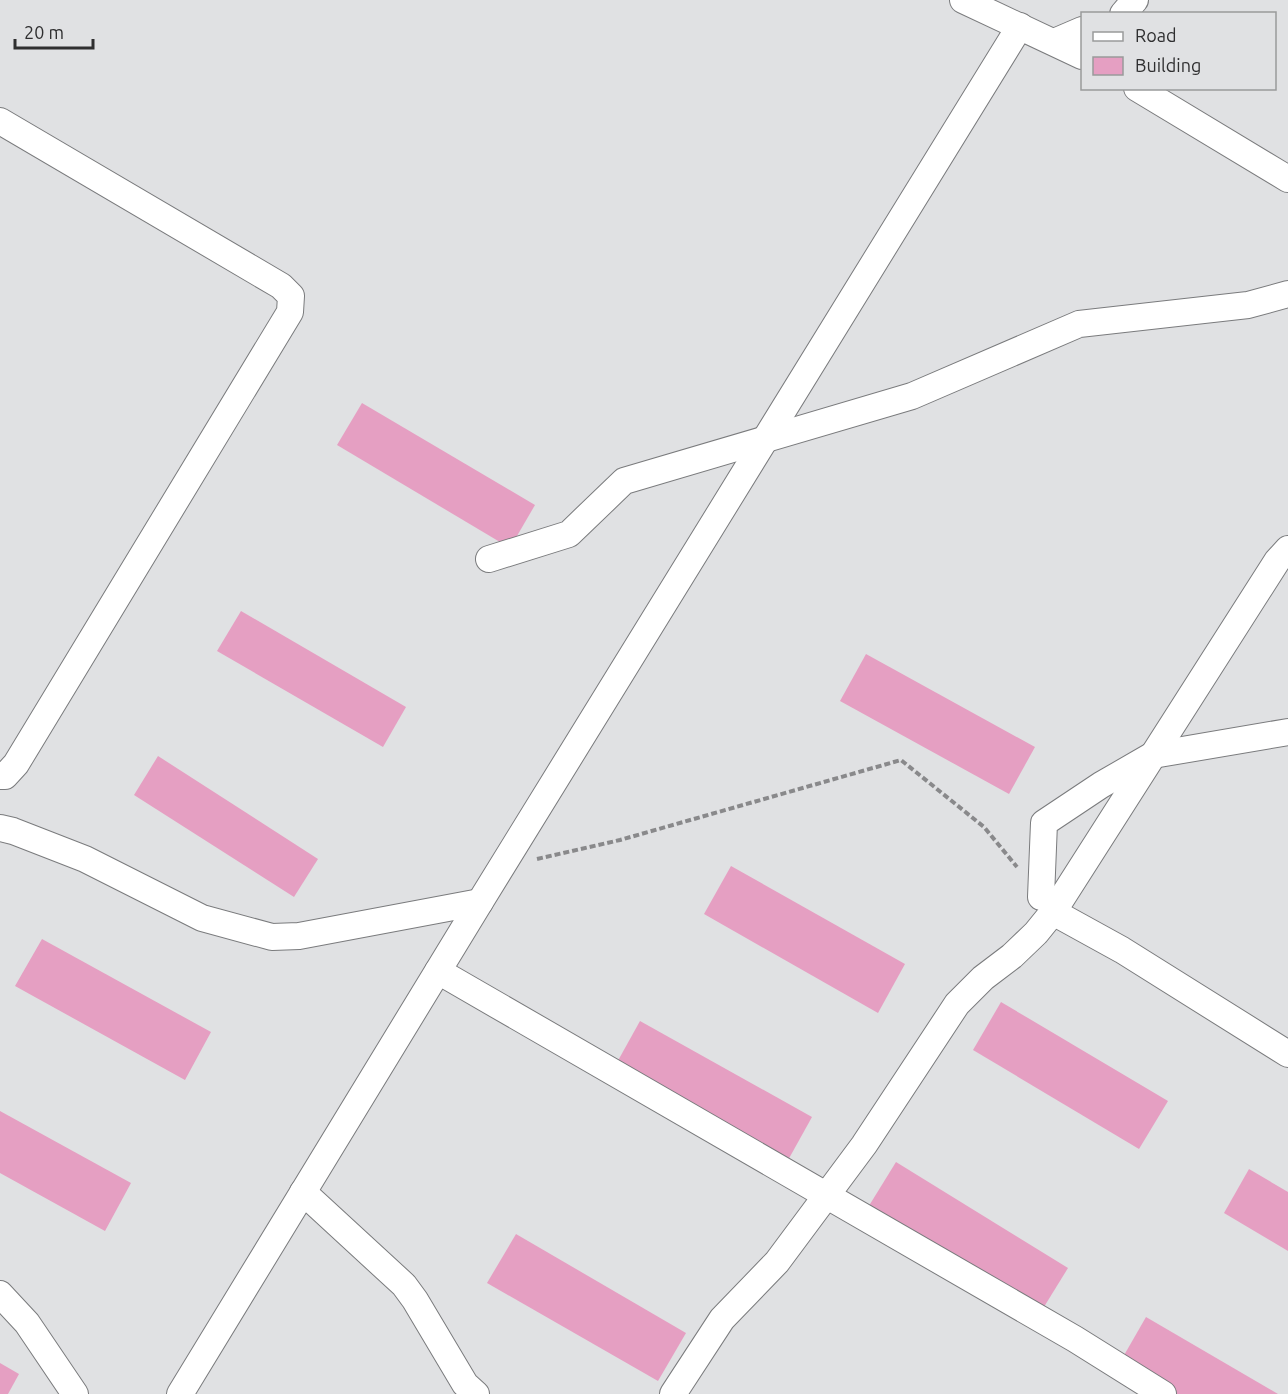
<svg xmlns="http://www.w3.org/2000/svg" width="1288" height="1394" viewBox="0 0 1288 1394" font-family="Ubuntu,sans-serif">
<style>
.building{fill:#e59fc2}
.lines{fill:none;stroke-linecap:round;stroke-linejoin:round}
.minor-casing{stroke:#7a7b7d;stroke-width:28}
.path{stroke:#89898b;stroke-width:4;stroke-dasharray:6 3;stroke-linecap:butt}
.minor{stroke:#fff;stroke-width:26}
</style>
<rect width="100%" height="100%" fill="#e0e1e3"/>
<g class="building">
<path d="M 362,403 L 535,505 L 510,548 L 337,445 Z"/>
<path d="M 241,611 L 406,707 L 383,747 L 217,651 Z"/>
<path d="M 866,654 L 1035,747 L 1009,794 L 840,701 Z"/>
<path d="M 158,756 L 318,859 L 294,897 L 134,795 Z"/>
<path d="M 731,866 L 905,964 L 878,1013 L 704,914 Z"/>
<path d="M 42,939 L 211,1032 L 185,1080 L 15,986 Z"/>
<path d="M 1001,1002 L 1168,1101 L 1139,1149 L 973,1050 Z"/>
<path d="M 640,1021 L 812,1117 L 787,1162 L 615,1066 Z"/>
<path d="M 0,1111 L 131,1183 L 105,1231 L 0,1173 Z"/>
<path d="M 896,1162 L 1068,1268 L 1039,1315 L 867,1209 Z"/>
<path d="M 1249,1169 L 1288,1192 L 1288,1251 L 1224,1213 Z"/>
<path d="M 516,1234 L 686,1333 L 658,1381 L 487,1283 Z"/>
<path d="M 1146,1317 L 1278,1394 L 1170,1394 L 1119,1364 Z"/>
<path d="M 0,1363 L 19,1374 L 8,1394 L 0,1394 Z"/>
</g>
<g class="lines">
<defs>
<g id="minor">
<path d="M 963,0 L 1082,56"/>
<path d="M 1123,14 L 1135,0"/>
<path d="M 1054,42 L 1082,30"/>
<path d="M 1137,88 L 1288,179"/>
<path d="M 0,121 L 281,286 L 291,296 L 290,312 L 16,764 L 5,776 L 0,776"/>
<path d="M 489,559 L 569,534 L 624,481 L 912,396 L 1079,324 L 1248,305 L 1288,294"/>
<path d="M 0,828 L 13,831 L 85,859 L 202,918 L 272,937 L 299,936 L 480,902"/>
<path d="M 1041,897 L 1044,823 L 1101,785 L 1153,755 L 1288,732"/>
<path d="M 1053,912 L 1122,950 L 1288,1054"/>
<path d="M 438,971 L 1075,1339 L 1163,1394"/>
<path d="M 303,1192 L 404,1285 L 415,1300 L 465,1384 L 476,1394"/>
<path d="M 0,1294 L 27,1323 L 75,1394"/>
<path d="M 180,1394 L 480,902 L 1020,26"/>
<path d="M 673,1394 L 722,1319 L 777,1262 L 864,1145 L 957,1004 L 983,978 L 1012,956 L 1036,933 L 1053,912 L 1277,561 L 1288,549"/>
</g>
</defs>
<use href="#minor" class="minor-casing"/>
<path class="path" d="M 537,859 L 620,840 L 901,760 L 984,827 L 1017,867"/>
<use href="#minor" class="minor"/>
</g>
<rect x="1081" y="12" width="195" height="78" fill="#e0e1e3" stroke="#999a9b" stroke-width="1.5"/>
<rect x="1093" y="32" width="30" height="9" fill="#ffffff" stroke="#999a9b" stroke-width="1.5"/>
<text x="1135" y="42" font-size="18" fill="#2f2f30">Road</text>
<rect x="1093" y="57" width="30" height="18" fill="#e59fc2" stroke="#999a9b" stroke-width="1.5"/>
<text x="1135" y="72" font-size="18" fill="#2f2f30">Building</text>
<path d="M15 39v9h78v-9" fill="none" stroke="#2f2f30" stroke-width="3"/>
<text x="24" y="39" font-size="18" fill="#2f2f30" stroke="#e0e1e3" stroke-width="4.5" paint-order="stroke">20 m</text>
</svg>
